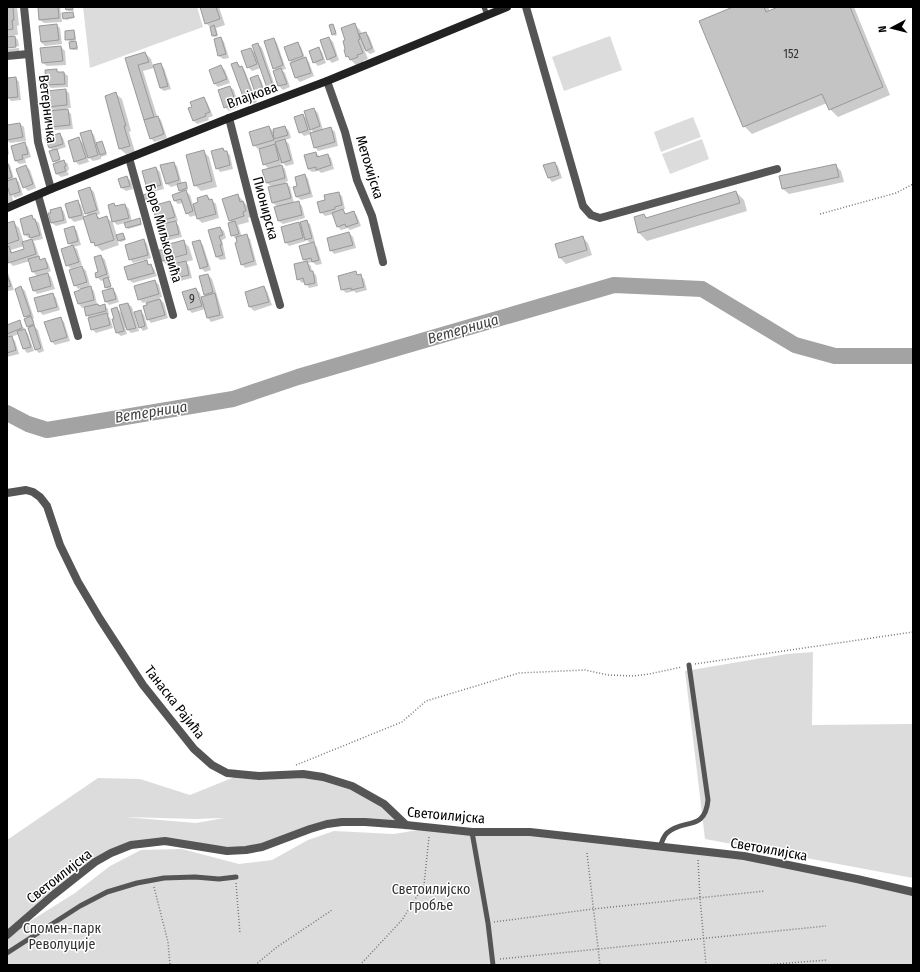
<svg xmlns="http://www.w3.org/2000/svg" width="920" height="972" viewBox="0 0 920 972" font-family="'Fira Sans Condensed',sans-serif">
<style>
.green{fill:#dcdcdc;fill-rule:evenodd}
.shadow{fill:#0003;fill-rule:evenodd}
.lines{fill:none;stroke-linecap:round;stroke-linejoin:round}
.river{stroke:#a3a3a3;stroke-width:16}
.building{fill:#c4c4c4;stroke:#999}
.path{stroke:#777;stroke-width:1.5;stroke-dasharray:1 2;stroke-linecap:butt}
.service{stroke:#555;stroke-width:5}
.minor{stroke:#555;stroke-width:8}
.tertiary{stroke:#555;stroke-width:8}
.secondary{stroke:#222;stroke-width:8}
.labels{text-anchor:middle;stroke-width:3;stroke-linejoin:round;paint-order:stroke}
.number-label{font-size:12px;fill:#313131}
.street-label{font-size:14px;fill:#000;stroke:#fff}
.park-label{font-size:14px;fill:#333;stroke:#fff}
.water-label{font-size:15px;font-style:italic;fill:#444;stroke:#fff}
</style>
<rect width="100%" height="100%" fill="#fff"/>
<g class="green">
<path d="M 83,7 L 197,7 L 203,27 L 90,68 Z"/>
<path d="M 610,36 L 622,70 L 564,91 L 552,57 Z"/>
<path d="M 693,117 L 701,137 L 661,152 L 654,132 Z"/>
<path d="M 702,139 L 709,159 L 670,174 L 662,154 Z"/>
<path d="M 813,652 L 812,725 L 913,724 L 913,878 L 705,839 L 685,671 L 787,654 Z"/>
<path d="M 242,774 L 323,777 L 384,804 L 406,825 L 343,822 L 246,850 L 165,841 L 111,853 L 8,935 L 75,893 L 110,866 L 141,850 L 182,849 L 239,864 L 272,860 L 308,840 L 334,831 L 394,834 L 430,828 L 530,832 L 744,856 L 913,892 L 913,965 L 7,965 L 7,840 L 98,778 L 140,779 L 190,795 ZM 124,817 L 195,819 L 224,818 L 196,823 Z"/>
</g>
<g class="shadow">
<path d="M 7,7 L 17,7 L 19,25 L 17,26 L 18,35 L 13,35 L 18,40 L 19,46 L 7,47 L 7,38 L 9,37 L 7,35 Z"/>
<path d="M 39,7 L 60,7 L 62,22 L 44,23 L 40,20 Z"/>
<path d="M 67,7 L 73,7 L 74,11 L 68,11 Z"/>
<path d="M 201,7 L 219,7 L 225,25 L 216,28 L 218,36 L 215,37 L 213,36 L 211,28 L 206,23 Z"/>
<path d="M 736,7 L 768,7 L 770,11 L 780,7 L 854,7 L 890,95 L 838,117 L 830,109 L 827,103 L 752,134 L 744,126 Z"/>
<path d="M 73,13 L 75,18 L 66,20 L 64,18 Z"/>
<path d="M 354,24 L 360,30 L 362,34 L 365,33 L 369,36 L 375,52 L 370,54 L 364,49 L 368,59 L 363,61 L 363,63 L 357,66 L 347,56 L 346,41 Z"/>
<path d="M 56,25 L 60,28 L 62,44 L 45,46 L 41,42 Z"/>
<path d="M 333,25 L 337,35 L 335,36 L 333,34 Z"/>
<path d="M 74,31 L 75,33 L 76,40 L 74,40 L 77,43 L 78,50 L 73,50 L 71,49 L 70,41 L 66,40 Z"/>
<path d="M 221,38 L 224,42 L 229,58 L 223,59 L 219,56 Z"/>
<path d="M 329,38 L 333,42 L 339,60 L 332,63 L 328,59 Z"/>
<path d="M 274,39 L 277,43 L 286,69 L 282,70 L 285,73 L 290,87 L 283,90 L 279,86 L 274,72 L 276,71 L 274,68 Z"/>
<path d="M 297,43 L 301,47 L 305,58 L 309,62 L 314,76 L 300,82 L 296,78 L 291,64 L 293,63 L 290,61 L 285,47 Z"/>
<path d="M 258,44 L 262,48 L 277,92 L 272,94 L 269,90 L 261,68 L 252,71 L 248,67 L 251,49 L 256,54 Z"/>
<path d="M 61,47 L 65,51 L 66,65 L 47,66 L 43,63 Z"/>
<path d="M 19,48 L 19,51 L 7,52 L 7,49 Z"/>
<path d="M 318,48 L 322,52 L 326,63 L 318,66 L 314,62 Z"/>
<path d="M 145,53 L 151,59 L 153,66 L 160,64 L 164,68 L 171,89 L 164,91 L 160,88 L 154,68 L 143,71 L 157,116 L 161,120 L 167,138 L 154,142 L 151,138 L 126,59 Z"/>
<path d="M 237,63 L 245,71 L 257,102 L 249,105 L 246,101 Z"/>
<path d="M 221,66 L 225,70 L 230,83 L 218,87 L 215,84 Z"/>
<path d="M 56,70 L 59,73 L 64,73 L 68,76 L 68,87 L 51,88 L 47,84 Z"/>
<path d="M 258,76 L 261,80 L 267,96 L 260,98 L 257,94 Z"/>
<path d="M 16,78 L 19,82 L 21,100 L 11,101 L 7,97 L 7,79 Z"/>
<path d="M 230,87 L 234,90 L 239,107 L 229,111 L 225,107 Z"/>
<path d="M 65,90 L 69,93 L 71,108 L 66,108 L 71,114 L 73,129 L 55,130 L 52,127 L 54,111 L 48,106 Z"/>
<path d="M 116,94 L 122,99 L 131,131 L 129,132 L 135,152 L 126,154 L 120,149 Z"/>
<path d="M 204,98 L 207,102 L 213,116 L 208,118 L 209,120 L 197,124 L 194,121 L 189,109 L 193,107 Z"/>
<path d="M 314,109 L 318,113 L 323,130 L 331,128 L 335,132 L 338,146 L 318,151 L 315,147 L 311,134 L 304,136 L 300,132 L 303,115 L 308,120 ZM 310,128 L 314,133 L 311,133 Z"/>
<path d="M 20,124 L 24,127 L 26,141 L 10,143 L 7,140 L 9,154 L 7,155 L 7,126 Z"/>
<path d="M 269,127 L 273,131 L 285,127 L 289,131 L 291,138 L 285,140 L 289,144 L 294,164 L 286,166 L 283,163 L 280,164 L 285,169 L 288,181 L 285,182 L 290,187 L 294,203 L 298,202 L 302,206 L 305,218 L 283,224 L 279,221 L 278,207 L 273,203 L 272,187 L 267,183 L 269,169 L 264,164 L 260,149 L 258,149 L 254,145 ZM 277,144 L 279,150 L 273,145 Z"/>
<path d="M 90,131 L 94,135 L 97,144 L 102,142 L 103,144 L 107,155 L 101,157 L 101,159 L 93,161 L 87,156 L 89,162 L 79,165 L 75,161 L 79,139 L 85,145 Z"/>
<path d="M 60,134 L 63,138 L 66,147 L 57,150 L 61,162 L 64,161 L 68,164 L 69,170 L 67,171 L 69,175 L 61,177 L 57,174 L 54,164 L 56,163 L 53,161 L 53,151 L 50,148 Z"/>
<path d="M 25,144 L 28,147 L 31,157 L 25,159 L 26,163 L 19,164 L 16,161 Z"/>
<path d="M 222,149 L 230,155 L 233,169 L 220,172 L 217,168 Z"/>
<path d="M 203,151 L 209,157 L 217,187 L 201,191 L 195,185 Z"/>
<path d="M 316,153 L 320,157 L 328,155 L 331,158 L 334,169 L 321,173 L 319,171 L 312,172 L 308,169 Z"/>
<path d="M 7,162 L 10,165 L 14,179 L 19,182 L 23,195 L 15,198 L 12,195 L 13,201 L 7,203 Z"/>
<path d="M 173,163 L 177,166 L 182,184 L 185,183 L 187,184 L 188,190 L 185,191 L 190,195 L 193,205 L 199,203 L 207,196 L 216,204 L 219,218 L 202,223 L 198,219 L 197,215 L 190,217 L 187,213 L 183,203 L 178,204 L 175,201 L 182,193 L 180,190 L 178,185 L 171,187 L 167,184 Z"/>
<path d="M 554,163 L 558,166 L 562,178 L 552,182 L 549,178 L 545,166 Z"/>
<path d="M 835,165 L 841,171 L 844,182 L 789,194 L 783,189 Z"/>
<path d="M 26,166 L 30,170 L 36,188 L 28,191 L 24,187 Z"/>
<path d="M 156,168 L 160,172 L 164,189 L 152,192 L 148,189 Z"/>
<path d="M 305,175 L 308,179 L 313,197 L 301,200 L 297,197 L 294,187 L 298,186 Z"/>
<path d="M 127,177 L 131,181 L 133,189 L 126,191 L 122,188 Z"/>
<path d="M 90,188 L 94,192 L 100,214 L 96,215 L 101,219 L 107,218 L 113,223 L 117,236 L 123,234 L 126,240 L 121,242 L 117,239 L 119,245 L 102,251 L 92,242 L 85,219 L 74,222 L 70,218 L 66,204 L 77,201 L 81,205 L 85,218 L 89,217 L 86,213 Z"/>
<path d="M 736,192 L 744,200 L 747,211 L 647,241 L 639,233 L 635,218 L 644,215 L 647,218 Z"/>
<path d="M 338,193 L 342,196 L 345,209 L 342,209 L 347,215 L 354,212 L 357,216 L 361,226 L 350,230 L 348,228 L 341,230 L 338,227 L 333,214 L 325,216 L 321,212 Z"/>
<path d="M 238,195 L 249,208 L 251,217 L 248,218 L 249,222 L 238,225 L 242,237 L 246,235 L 250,239 L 257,265 L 245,268 L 242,264 L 237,239 L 236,239 L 232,235 L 232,223 L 230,220 Z"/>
<path d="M 150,196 L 152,203 L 148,204 L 146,202 Z"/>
<path d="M 170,202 L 173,206 L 178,221 L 175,221 L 179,226 L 182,237 L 166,241 L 162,238 L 161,225 L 158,222 Z"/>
<path d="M 114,204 L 117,207 L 125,205 L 129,209 L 132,222 L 140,220 L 142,225 L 128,229 L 125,223 L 117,225 L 113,221 Z"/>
<path d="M 61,208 L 64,212 L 67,223 L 56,226 L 52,223 Z"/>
<path d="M 32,217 L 39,223 L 43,239 L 33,241 L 35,244 L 40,259 L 41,260 L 45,259 L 48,263 L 51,271 L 47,273 L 51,277 L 55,289 L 37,294 L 34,290 L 37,276 L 33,272 L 30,261 L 13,266 L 9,262 L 7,255 L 7,224 L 13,222 L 19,228 L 24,243 L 33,240 L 31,238 L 29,238 L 25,235 ZM 24,246 L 26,250 L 13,254 L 11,250 Z"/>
<path d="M 306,221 L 310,224 L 315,242 L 312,242 L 317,247 L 322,264 L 316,265 L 313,262 L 308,263 L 311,266 L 312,272 L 316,275 L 318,286 L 309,288 L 305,282 L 302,283 L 298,279 L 307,262 L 304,260 L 301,247 L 311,244 L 305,238 L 306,241 L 289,246 L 286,242 L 298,223 L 303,228 Z"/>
<path d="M 74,227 L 77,231 L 81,245 L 74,247 L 77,249 L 82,265 L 71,269 L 67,265 L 72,246 L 69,243 Z"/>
<path d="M 220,228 L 224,231 L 226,238 L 222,240 L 226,259 L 220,260 L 216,256 L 209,231 Z"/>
<path d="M 349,233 L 353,237 L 356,248 L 334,254 L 331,250 Z"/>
<path d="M 582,237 L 588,243 L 592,255 L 566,264 L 560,258 L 556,245 Z"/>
<path d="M 144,240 L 147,244 L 151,258 L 145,260 L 154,269 L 157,276 L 133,283 L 129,280 L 125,268 L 144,262 L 144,260 L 133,263 L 130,259 Z"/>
<path d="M 183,241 L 189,247 L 193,260 L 186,262 L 189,266 L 192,278 L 176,282 L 172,279 L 169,267 L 163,261 L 160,251 Z"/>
<path d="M 199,241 L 203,245 L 211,270 L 205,272 L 201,268 Z"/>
<path d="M 101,256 L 105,260 L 110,278 L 108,278 L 112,289 L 116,293 L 119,302 L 109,305 L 106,301 L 109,290 L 106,287 L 104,280 L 101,281 L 97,277 L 100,272 Z"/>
<path d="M 82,267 L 86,271 L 90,285 L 89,286 L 94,291 L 97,304 L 100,307 L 104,305 L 108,309 L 109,315 L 107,315 L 110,318 L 113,328 L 96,333 L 92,329 L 85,307 L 82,308 L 79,304 L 76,293 L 82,291 L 81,288 L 78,289 L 75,285 Z"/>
<path d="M 7,270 L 14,290 L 8,291 L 7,290 Z"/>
<path d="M 356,273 L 364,279 L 367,290 L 356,293 L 354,291 L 346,293 L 342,289 Z"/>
<path d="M 208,275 L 212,279 L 224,318 L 211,322 L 208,318 L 205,309 L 192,313 L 189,310 L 196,289 L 200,293 L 201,298 L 207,296 L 205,295 Z"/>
<path d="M 155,281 L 159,285 L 162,297 L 159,298 L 164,303 L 168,318 L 151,323 L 148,319 L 147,302 L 143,303 L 139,299 Z"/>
<path d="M 21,287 L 25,291 L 34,318 L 33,319 L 35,326 L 34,326 L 38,330 L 44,351 L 39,353 L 35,349 L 30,328 L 28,326 L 27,319 L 25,316 Z"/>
<path d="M 264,287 L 267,291 L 272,305 L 254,311 L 250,307 L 246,293 Z"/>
<path d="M 53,294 L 56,298 L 60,310 L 43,315 L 39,311 Z"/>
<path d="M 128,304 L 132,307 L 139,331 L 131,333 L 125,327 L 127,334 L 121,336 L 117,333 L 115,319 L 117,308 L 123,315 Z"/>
<path d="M 140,311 L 144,315 L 148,329 L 143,331 L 140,327 Z"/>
<path d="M 60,318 L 64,322 L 70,341 L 55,345 L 52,342 Z"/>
<path d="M 19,321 L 28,334 L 34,351 L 27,353 L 24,349 L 19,334 L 11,337 L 15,341 L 19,354 L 7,357 L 7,338 L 10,338 L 7,335 L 7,326 Z"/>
</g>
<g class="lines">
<path class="river" d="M 7,413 L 28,424 L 47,430 L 233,399 L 298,377 L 614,285 L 702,289 L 795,345 L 835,356 L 913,356"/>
</g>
<g class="building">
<path d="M 7,7 L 13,7 L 14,20 L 12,20 L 13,29 L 7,30 Z"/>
<path d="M 38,7 L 58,7 L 59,18 L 39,20 Z"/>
<path d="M 65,7 L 72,7 L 73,9 L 66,10 Z"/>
<path d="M 200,7 L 216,7 L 220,19 L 205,24 Z"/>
<path d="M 733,7 L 764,7 L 766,12 L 778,7 L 850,7 L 883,87 L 829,110 L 822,94 L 743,127 L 699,21 Z"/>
<path d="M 73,12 L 74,17 L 63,19 L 62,13 Z"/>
<path d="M 355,23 L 360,39 L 358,40 L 363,53 L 357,55 L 358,57 L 350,60 L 348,56 L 346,57 L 344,50 L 345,49 L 343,41 L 345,40 L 341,28 Z"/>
<path d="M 57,24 L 59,40 L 41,42 L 39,26 Z"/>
<path d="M 333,24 L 336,33 L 332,35 L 329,25 Z"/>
<path d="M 214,25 L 217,35 L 212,36 L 210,27 Z"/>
<path d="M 74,30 L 75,39 L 65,40 L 65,31 Z"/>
<path d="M 366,32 L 372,48 L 366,51 L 359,34 Z"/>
<path d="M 15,36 L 16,47 L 7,48 L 7,37 Z"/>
<path d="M 221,37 L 226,54 L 218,56 L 214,39 Z"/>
<path d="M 329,37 L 336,56 L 327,60 L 320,40 Z"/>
<path d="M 274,38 L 283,65 L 273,69 L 264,41 Z"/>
<path d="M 76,41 L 77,48 L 70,49 L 69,42 Z"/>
<path d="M 298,42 L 303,56 L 289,61 L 284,47 Z"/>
<path d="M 258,43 L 274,89 L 268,91 L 252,45 Z"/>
<path d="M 61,46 L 63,61 L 42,63 L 40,48 Z"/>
<path d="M 319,47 L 323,59 L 313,63 L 309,51 Z"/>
<path d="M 251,48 L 257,64 L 247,68 L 241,51 Z"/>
<path d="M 145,52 L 149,62 L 138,65 L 154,117 L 144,120 L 125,58 Z"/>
<path d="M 306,57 L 311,73 L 295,78 L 290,63 Z"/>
<path d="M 237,62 L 239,67 L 242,66 L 254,98 L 245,102 L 231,64 Z"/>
<path d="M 161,63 L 168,86 L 160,88 L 153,65 Z"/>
<path d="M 221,65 L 227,79 L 214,84 L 209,70 Z"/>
<path d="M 281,68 L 287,84 L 278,86 L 273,71 Z"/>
<path d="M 57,69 L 57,72 L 64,72 L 65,84 L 46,85 L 45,70 Z"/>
<path d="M 258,75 L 264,92 L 256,95 L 250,78 Z"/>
<path d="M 16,77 L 18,97 L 7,98 L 7,78 Z"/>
<path d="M 230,86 L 236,103 L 224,108 L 218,90 Z"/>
<path d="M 66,89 L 67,105 L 47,107 L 46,91 Z"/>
<path d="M 116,92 L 126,126 L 124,126 L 130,146 L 119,149 L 105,96 Z"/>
<path d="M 204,97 L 210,112 L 205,114 L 206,116 L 193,121 L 188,108 L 192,107 L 190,102 Z"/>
<path d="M 314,108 L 320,126 L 310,130 L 304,111 Z"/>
<path d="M 68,109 L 70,125 L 51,127 L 49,111 Z"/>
<path d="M 303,114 L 308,130 L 299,133 L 294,117 Z"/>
<path d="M 158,116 L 164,134 L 150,139 L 144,120 Z"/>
<path d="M 20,123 L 23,137 L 7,140 L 7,125 Z"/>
<path d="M 269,126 L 274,140 L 253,146 L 249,132 Z"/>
<path d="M 285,126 L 288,135 L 274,139 L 273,132 L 274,132 L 273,129 Z"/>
<path d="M 331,127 L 335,142 L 314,148 L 310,133 Z"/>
<path d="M 91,130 L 98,155 L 88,158 L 80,133 Z"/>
<path d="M 60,133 L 63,144 L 49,148 L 45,138 Z"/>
<path d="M 79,137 L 86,158 L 74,162 L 68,141 Z"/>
<path d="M 285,139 L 291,160 L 282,163 L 275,142 Z"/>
<path d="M 102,141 L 106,153 L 100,155 L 96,143 Z"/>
<path d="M 25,142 L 28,154 L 22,155 L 23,159 L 15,161 L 11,146 Z"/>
<path d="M 275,144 L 279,160 L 263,165 L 259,149 Z"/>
<path d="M 223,148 L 224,151 L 227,151 L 230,165 L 216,169 L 211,151 Z"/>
<path d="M 57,149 L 60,159 L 53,162 L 49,151 Z"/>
<path d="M 204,150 L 212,181 L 194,186 L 186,155 Z"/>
<path d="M 316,152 L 317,157 L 328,154 L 331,165 L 316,170 L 316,167 L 308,169 L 304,155 Z"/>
<path d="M 64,160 L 66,166 L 64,167 L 66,171 L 56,174 L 53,164 Z"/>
<path d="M 7,161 L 12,177 L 7,179 Z"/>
<path d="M 174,162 L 179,180 L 166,184 L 160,165 Z"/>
<path d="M 555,162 L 559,175 L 548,178 L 543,165 Z"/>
<path d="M 836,164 L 839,177 L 782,189 L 779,176 Z"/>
<path d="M 26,165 L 33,184 L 23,188 L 16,169 Z"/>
<path d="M 282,165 L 285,178 L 266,183 L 262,170 Z"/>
<path d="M 156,167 L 161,185 L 147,189 L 142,171 Z"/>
<path d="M 305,174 L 310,193 L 296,197 L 293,187 L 297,186 L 295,177 Z"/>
<path d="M 127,176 L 130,186 L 121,188 L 118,179 Z"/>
<path d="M 16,178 L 20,192 L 10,195 L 7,185 L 7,181 Z"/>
<path d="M 186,182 L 187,188 L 179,191 L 177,184 Z"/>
<path d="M 287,183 L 291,198 L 272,203 L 268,187 Z"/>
<path d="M 90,187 L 97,210 L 85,214 L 78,191 Z"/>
<path d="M 186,190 L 193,211 L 186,214 L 181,199 L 174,201 L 172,195 Z"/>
<path d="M 736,191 L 740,203 L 638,233 L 634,217 L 644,214 L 646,218 Z"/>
<path d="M 339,192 L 342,205 L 335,207 L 335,209 L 320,213 L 317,202 L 325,200 L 324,195 Z"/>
<path d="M 149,193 L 151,201 L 145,203 L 143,195 Z"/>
<path d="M 238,194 L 240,202 L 243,201 L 246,211 L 243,212 L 244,216 L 229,221 L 222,199 Z"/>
<path d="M 207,195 L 209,200 L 212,199 L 216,214 L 197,219 L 193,204 L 198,202 L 197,198 Z"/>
<path d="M 78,200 L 82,215 L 69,218 L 65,204 Z"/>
<path d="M 170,201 L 175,217 L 157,222 L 152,206 Z"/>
<path d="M 299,201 L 302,215 L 278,221 L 274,207 Z"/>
<path d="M 114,203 L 115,206 L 125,204 L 129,218 L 112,222 L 108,205 Z"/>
<path d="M 61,207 L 64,220 L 51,223 L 48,213 L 51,213 L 50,210 Z"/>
<path d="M 343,209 L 345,214 L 354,211 L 358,223 L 346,227 L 345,224 L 337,227 L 332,213 Z"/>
<path d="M 96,213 L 98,219 L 107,216 L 114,240 L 95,246 L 94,242 L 91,243 L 83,217 Z"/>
<path d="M 32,215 L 33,219 L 35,219 L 40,235 L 30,238 L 29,234 L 24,235 L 20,219 Z"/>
<path d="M 140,218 L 141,224 L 126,228 L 124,223 Z"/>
<path d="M 307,220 L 312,238 L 305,240 L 300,222 Z"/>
<path d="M 14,221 L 19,240 L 7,244 L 7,223 Z"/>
<path d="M 176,221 L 179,234 L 161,238 L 158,225 Z"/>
<path d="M 235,221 L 239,234 L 231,236 L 228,223 Z"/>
<path d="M 299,222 L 303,238 L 285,243 L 281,227 Z"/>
<path d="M 74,226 L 78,241 L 68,244 L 64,229 Z"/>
<path d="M 220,227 L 223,235 L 219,236 L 222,245 L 220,245 L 223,255 L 216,257 L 208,230 Z"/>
<path d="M 349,232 L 353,245 L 330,251 L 327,238 Z"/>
<path d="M 123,233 L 125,239 L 118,241 L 116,235 Z"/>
<path d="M 247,234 L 254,261 L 241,265 L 235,243 L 237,242 L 236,237 Z"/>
<path d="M 583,236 L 587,250 L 559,258 L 555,244 Z"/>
<path d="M 32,239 L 36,254 L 8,263 L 7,247 L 9,246 L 11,253 L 24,249 L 22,242 Z"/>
<path d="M 144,239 L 148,255 L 129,260 L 125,245 Z"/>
<path d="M 184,240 L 187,254 L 162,261 L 159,250 L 163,250 L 162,246 Z"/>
<path d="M 200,240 L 208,266 L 200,269 L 192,242 Z"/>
<path d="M 314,242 L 319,260 L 312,262 L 311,258 L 303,260 L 299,246 Z"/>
<path d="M 73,245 L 79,262 L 66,266 L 61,249 Z"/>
<path d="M 101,255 L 107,274 L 96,278 L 95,273 L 98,272 L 94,257 Z"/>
<path d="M 39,256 L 40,260 L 45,258 L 48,268 L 32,272 L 28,259 Z"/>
<path d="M 147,260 L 148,265 L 151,264 L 154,273 L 128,280 L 124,267 Z"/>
<path d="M 186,261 L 189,275 L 171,279 L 168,265 Z"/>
<path d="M 307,261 L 310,271 L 313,271 L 315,283 L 305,285 L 303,278 L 297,280 L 294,264 Z"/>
<path d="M 82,266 L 87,282 L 74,286 L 69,270 Z"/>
<path d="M 356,271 L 357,275 L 361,274 L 364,287 L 351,290 L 351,288 L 341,290 L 338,276 Z"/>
<path d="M 48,273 L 51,286 L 33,291 L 29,278 Z"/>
<path d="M 208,274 L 213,292 L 204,295 L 199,276 Z"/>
<path d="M 7,275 L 11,286 L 7,287 Z"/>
<path d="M 108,277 L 111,286 L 105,288 L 103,279 Z"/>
<path d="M 155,280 L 159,294 L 138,300 L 134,286 Z"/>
<path d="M 21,286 L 31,315 L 24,317 L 15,289 Z"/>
<path d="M 91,286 L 94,300 L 78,304 L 74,292 L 80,290 L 80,289 Z"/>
<path d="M 264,286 L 269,302 L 249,307 L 245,292 Z"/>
<path d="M 113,288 L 116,299 L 105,302 L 102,291 Z"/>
<path d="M 196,288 L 202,306 L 188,310 L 182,292 Z"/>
<path d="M 53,293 L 57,307 L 38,312 L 34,298 Z"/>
<path d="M 215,293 L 220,315 L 207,318 L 201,297 Z"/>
<path d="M 160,299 L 165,315 L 147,320 L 143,306 L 147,305 L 146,303 Z"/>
<path d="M 128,303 L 136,328 L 127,330 L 119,305 Z"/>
<path d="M 98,304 L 99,306 L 105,304 L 106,311 L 86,316 L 84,307 Z"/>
<path d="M 117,307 L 124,331 L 116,333 L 112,319 L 114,319 L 111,309 Z"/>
<path d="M 141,310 L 145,326 L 139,328 L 134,312 Z"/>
<path d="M 107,313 L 110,325 L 91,330 L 88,318 Z"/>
<path d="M 31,316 L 34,324 L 27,327 L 24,319 Z"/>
<path d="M 61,317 L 67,337 L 51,342 L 44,322 Z"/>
<path d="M 20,320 L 22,328 L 7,334 L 7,325 Z"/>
<path d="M 34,325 L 41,348 L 35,350 L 28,328 Z"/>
<path d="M 25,329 L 31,347 L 23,349 L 17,331 Z"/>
<path d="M 12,336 L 16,350 L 7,353 L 7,337 Z"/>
</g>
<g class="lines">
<g class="path">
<path d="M 820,214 L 896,193 L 913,184"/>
<path d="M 695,664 L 913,632"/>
<path d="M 296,765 L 402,722 L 426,701 L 519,673 L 585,670 L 608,675 L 633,676 L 649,674 L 682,667"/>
<path d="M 587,853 L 600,965"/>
<path d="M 698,860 L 700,898 L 706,965"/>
<path d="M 236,883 L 240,934"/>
<path d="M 154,887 L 168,942 L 170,965"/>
<path d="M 494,922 L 593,909 L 765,891"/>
<path d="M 500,959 L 826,926"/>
<path d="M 255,965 L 277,947 L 332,910"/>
<path d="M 360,965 L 402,920 L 424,885 L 429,837"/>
<path d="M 765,965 L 827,960"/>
</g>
<g class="service">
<path d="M 484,7 L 487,15"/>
<path d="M 472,832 L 488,923 L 493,965"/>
<path d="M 660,847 C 662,842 663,837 667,833 C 683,818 705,832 708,800 L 689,665"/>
<path d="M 7,953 L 80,906 L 107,892 L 137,883 L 164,878 L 195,877 L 219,879 L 236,877"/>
</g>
<g class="minor">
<path d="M 24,7 L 38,142 L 51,189"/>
<path d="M 526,7 L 583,206 L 591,215 L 600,218 L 777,169"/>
<path d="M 7,56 L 28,54"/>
<path d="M 327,81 L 345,132 L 357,180 L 372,216 L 383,262"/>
<path d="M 229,118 L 254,216 L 280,305"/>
<path d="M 129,158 L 173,315"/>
<path d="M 38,195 L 78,336"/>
<path d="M 7,493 L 26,490 L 33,492 L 40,497 L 47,506 L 60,545 L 78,582 L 100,619 L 143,685 L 194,749 L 212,765 L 227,773 L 259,776 L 303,774 L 323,777 L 352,786 L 384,804 L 406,825"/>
</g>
<path class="tertiary" d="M 7,935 L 52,896 L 95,862 L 111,853 L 131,845 L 165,841 L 227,851 L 246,850 L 262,847 L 310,829 L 327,824 L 342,822 L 365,822 L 406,825 L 472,832 L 530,832 L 744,856 L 857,879 L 913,892"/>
<path class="secondary" d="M 7,208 L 51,189 L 229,118 L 327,81 L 507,7"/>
</g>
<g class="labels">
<g class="number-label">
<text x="791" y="58">152</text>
<text x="192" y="303">9</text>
</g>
<g class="street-label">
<text transform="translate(252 95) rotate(-20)" y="5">Влајкова</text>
<text transform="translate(48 109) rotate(83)" y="5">Ветерничка</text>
<text transform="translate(370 167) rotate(73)" y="5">Метохијска</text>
<text transform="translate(266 208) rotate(75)" y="5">Пионирска</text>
<text transform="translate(164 233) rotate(74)" y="5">Боре Миљковића</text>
<text transform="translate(175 702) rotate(52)" y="5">Танаска Рајића</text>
<text transform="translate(446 815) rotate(5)" y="5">Светоилијска</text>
<text transform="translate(769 849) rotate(10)" y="5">Светоилијска</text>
<text transform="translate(59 876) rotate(-38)" y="5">Светоилијска</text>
</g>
<g class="park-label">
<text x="431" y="894">Светоилијско<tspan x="431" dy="16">гробље</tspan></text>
<text x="62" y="933">Спомен-парк<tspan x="62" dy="16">Револуције</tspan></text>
</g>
<g class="water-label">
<text transform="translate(463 329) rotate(-16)" y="5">Ветерница</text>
<text transform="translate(151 412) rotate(-9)" y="5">Ветерница</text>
</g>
</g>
<rect width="920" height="972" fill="none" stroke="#000000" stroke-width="16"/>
<g transform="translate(892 28) rotate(263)" stroke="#ffffff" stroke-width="3" paint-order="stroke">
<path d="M0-3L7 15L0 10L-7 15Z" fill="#000000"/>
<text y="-6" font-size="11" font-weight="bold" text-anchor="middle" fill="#000000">N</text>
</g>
</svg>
